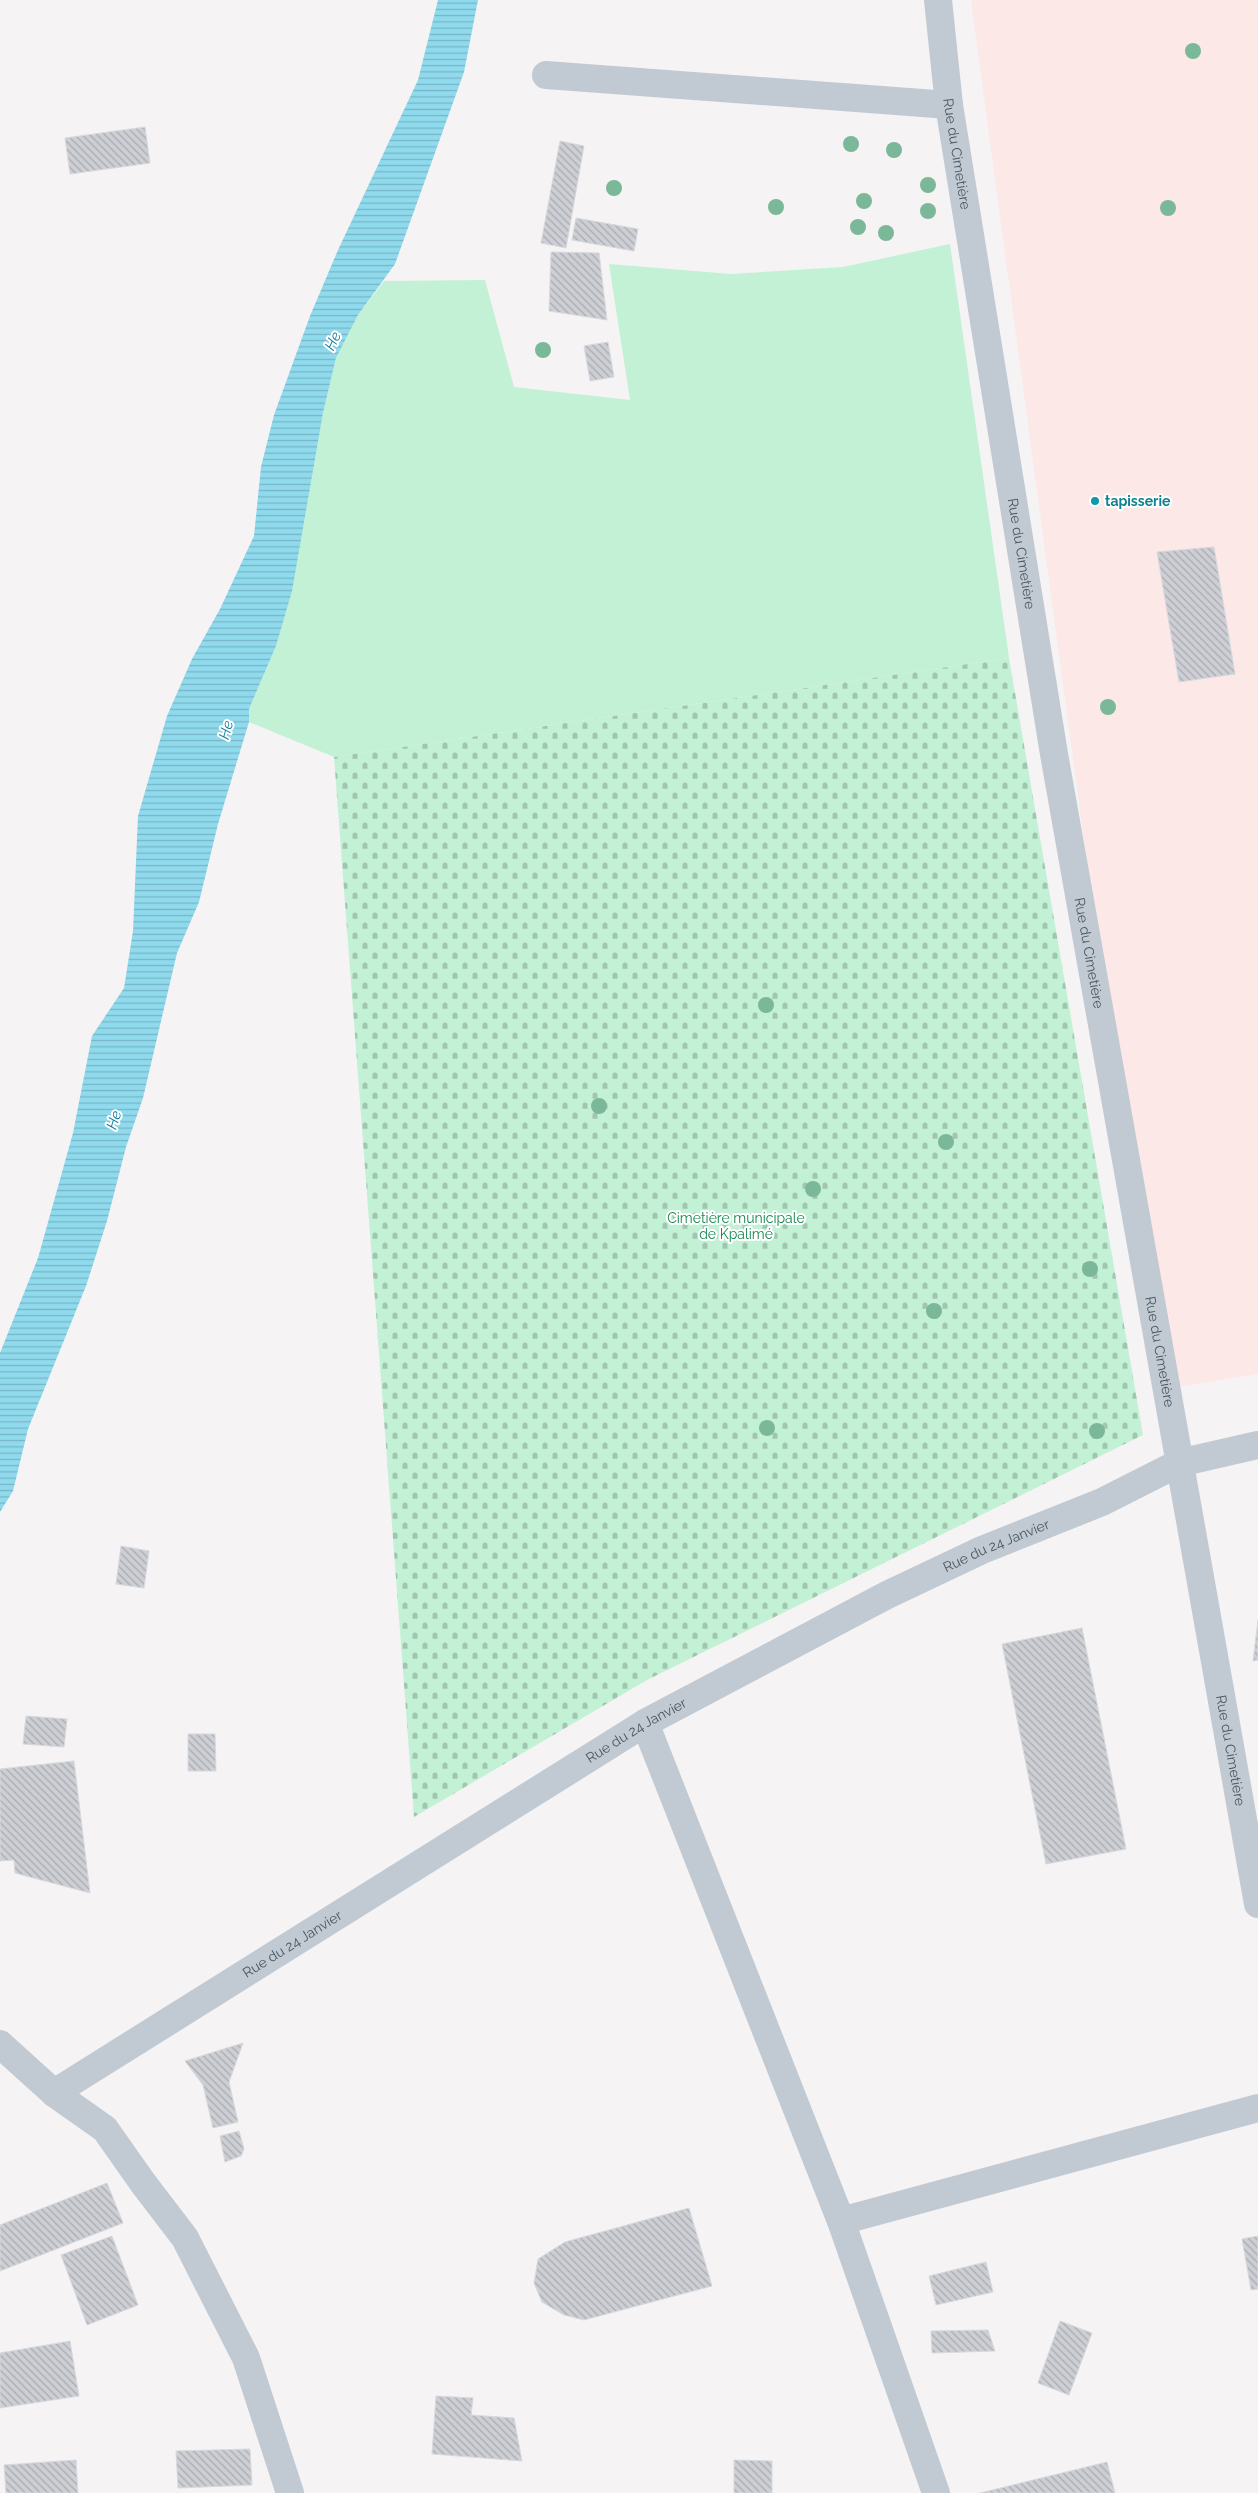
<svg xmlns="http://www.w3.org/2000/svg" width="1258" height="2493" viewBox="0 0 1258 2493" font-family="Raleway,sans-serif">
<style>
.medical{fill:#fce8e6}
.grass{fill:#c3f1d5}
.cemetery{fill:url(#cemetery-stones)}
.water{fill:url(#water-rules)}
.building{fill:url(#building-back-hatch);stroke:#d7d9de}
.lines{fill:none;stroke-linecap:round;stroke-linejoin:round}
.minor{stroke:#c1cad2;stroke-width:28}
.tree{fill:#7bb799}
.culture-dot{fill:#0f9aa8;stroke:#fff;stroke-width:2}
.labels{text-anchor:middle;stroke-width:4;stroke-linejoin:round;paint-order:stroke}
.street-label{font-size:14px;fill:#4a5661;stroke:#fff}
.culture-label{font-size:14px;font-weight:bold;fill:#0d838f;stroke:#fff;text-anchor:start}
.park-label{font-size:14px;fill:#17864f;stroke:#fff}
.water-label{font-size:15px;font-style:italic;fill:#0c7c9b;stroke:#fff}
</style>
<defs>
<pattern id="cemetery-stones" width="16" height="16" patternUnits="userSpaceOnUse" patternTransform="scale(1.25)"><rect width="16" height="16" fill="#c3f1d5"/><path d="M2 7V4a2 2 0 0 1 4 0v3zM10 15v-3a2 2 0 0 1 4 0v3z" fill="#a0c6b0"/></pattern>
<pattern id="water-rules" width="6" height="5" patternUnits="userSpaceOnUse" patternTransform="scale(1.25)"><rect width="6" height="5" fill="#90daee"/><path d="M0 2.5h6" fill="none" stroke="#78b4c4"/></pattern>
<pattern id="building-back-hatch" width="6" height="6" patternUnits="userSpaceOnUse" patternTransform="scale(1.25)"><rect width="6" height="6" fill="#cdcfd5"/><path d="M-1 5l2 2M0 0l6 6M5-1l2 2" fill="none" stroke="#a8abb0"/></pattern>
</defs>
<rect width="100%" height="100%" fill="#f5f3f3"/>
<path class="medical" d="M 971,0 L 1258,0 L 1258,1374 L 1158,1390 Z"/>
<path class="grass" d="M 950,244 L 1009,658 L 334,757 L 249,722 L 249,709 L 276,646 L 290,596 L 323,413 L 336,358 L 358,315 L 384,281 L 485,280 L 514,387 L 630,400 L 609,264 L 731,274 L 843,267 Z"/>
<path class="cemetery" d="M 1009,658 L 1143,1435 L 647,1680 L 414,1817 L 334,757 Z"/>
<path class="water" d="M 438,0 L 478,0 L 464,72 L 395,264 L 358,315 L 336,358 L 323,413 L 292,591 L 276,646 L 249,709 L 249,722 L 218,824 L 199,902 L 177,953 L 143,1098 L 126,1147 L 107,1221 L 86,1286 L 28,1429 L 13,1491 L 0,1512 L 0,1353 L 38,1258 L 73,1133 L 92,1036 L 124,988 L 133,931 L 138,816 L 167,716 L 192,659 L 220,609 L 254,536 L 261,467 L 274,415 L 310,316 L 338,250 L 418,80 Z"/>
<g class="building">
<path d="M 145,127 L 150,163 L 70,174 L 65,138 Z"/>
<path d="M 560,141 L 584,146 L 566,248 L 541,243 Z"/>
<path d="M 576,218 L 638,229 L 634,251 L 572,240 Z"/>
<path d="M 551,252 L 599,253 L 607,320 L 549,311 Z"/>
<path d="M 608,342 L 614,377 L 590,381 L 584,346 Z"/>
<path d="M 1214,547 L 1235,674 L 1179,682 L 1157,552 Z"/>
<path d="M 121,1546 L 149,1551 L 144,1588 L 116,1584 Z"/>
<path d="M 1258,1620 L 1258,1660 L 1253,1661 Z"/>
<path d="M 1082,1628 L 1126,1849 L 1046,1864 L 1002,1644 Z"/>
<path d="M 26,1716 L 67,1719 L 64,1747 L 23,1744 Z"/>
<path d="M 188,1734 L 215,1734 L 216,1771 L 188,1771 Z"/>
<path d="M 74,1761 L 90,1893 L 15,1873 L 14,1860 L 0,1861 L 0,1769 Z"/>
<path d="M 243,2043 L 229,2082 L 238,2122 L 213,2128 L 203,2085 L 185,2061 Z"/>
<path d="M 239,2131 L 244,2149 L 241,2156 L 225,2162 L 220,2136 Z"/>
<path d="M 107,2183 L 123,2223 L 0,2271 L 0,2225 Z"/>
<path d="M 689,2208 L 712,2286 L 584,2320 L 564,2315 L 542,2302 L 534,2283 L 538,2259 L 565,2242 Z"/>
<path d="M 112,2236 L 138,2305 L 87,2325 L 61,2255 Z"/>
<path d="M 1258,2236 L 1258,2289 L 1251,2290 L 1242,2239 Z"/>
<path d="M 986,2262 L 993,2292 L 936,2305 L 929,2276 Z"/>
<path d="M 1060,2321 L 1092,2333 L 1069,2395 L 1038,2383 Z"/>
<path d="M 988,2330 L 995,2351 L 932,2353 L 931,2331 Z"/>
<path d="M 70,2341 L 79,2396 L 0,2408 L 0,2353 Z"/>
<path d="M 436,2396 L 473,2398 L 471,2415 L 514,2418 L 522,2461 L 432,2454 Z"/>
<path d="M 250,2449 L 252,2485 L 178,2488 L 176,2451 Z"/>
<path d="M 76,2460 L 78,2493 L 6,2493 L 4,2465 Z"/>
<path d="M 734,2460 L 772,2461 L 772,2493 L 734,2493 Z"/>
<path d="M 1107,2462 L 1115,2493 L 980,2493 Z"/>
</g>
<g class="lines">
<g class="minor">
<path id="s1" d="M 938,0 L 949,105 L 1054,754 L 1258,1904"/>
<path d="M 546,75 L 949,105"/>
<path d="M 645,1723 L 841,2221 L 936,2493"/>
<path d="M 0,2044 L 54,2093 L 105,2129 L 143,2183 L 185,2238 L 246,2358 L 290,2493"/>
<path id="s2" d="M 54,2093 L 645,1723 L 887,1595 L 982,1550 L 1102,1502 L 1179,1463 L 1258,1445"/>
<path d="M 841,2221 L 1258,2108"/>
</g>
</g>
<g class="tree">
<circle cx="1193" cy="51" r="8"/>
<circle cx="851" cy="144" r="8"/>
<circle cx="894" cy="150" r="8"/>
<circle cx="928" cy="185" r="8"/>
<circle cx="614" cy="188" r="8"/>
<circle cx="864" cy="201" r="8"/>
<circle cx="776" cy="207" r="8"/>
<circle cx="1168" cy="208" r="8"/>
<circle cx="928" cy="211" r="8"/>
<circle cx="858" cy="227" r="8"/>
<circle cx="886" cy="233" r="8"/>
<circle cx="543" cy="350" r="8"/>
<circle cx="1108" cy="707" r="8"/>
<circle cx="766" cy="1005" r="8"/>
<circle cx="599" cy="1106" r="8"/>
<circle cx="946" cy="1142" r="8"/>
<circle cx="813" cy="1189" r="8"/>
<circle cx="1090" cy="1269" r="8"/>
<circle cx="934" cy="1311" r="8"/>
<circle cx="767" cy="1428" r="8"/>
<circle cx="1097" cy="1431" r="8"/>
</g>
<circle class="culture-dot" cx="1095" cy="501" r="5"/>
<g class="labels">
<g class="street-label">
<text dy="5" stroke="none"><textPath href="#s1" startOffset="155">Rue du Cimetière</textPath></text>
<text dy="5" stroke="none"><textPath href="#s1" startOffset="560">Rue du Cimetière</textPath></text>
<text dy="5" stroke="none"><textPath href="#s1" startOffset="965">Rue du Cimetière</textPath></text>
<text dy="5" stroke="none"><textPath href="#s1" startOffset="1370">Rue du Cimetière</textPath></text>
<text dy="5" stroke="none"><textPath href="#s2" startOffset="1091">Rue du 24 Janvier</textPath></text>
<text dy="5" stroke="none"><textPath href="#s2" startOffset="686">Rue du 24 Janvier</textPath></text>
<text dy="5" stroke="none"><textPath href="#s1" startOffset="1775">Rue du Cimetière</textPath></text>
<text dy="5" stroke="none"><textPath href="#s2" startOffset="281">Rue du 24 Janvier</textPath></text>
</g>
<g class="culture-label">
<text x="1105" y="506">tapisserie</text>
</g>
<g class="park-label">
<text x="736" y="1223">Cimetière municipale<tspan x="736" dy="16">de Kpalimé</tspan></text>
</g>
<g class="water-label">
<text transform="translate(333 341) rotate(-65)" y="5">He</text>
<text transform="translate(226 730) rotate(-75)" y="5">He</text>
<text transform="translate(114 1120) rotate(-73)" y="5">He</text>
</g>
</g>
</svg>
